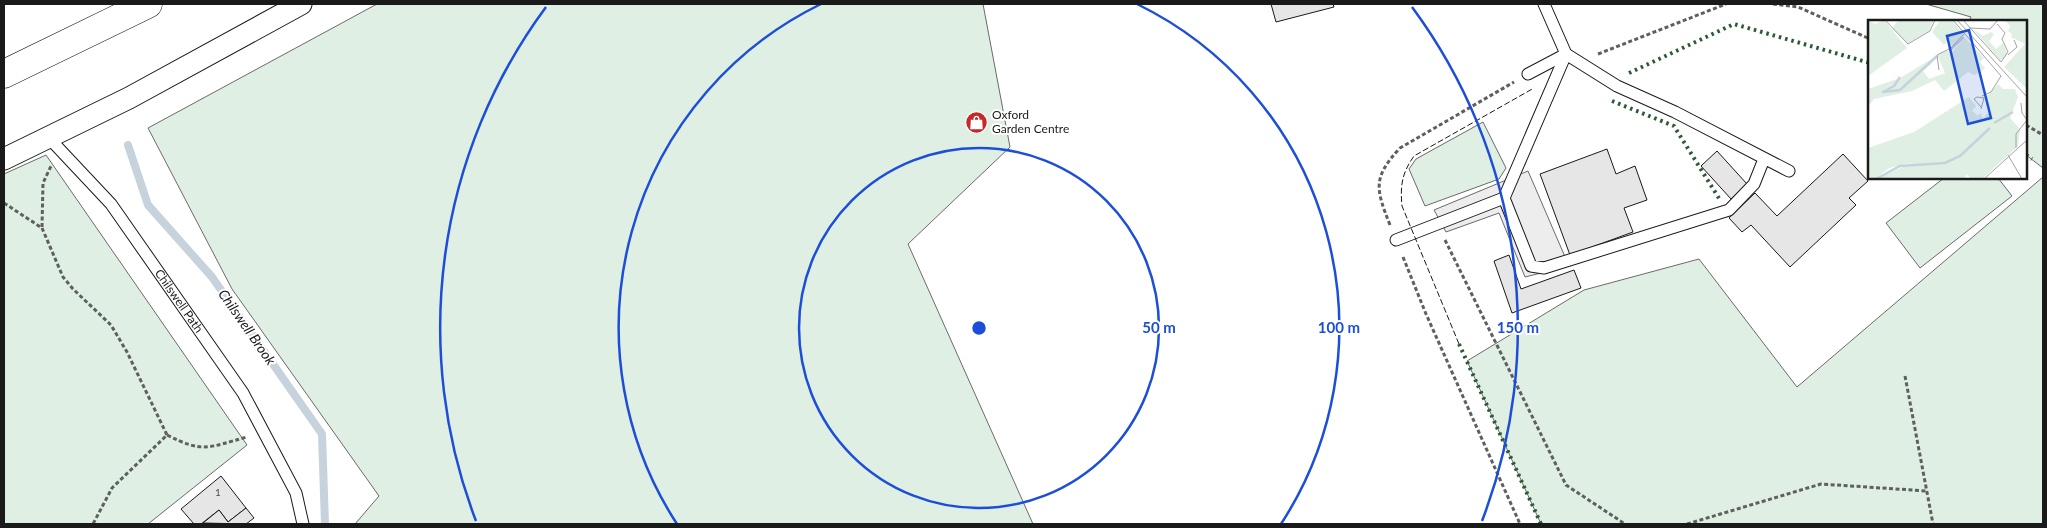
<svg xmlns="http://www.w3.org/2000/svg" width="2047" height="528" viewBox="0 0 2047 528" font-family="Lato,sans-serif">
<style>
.green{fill:#e0efe3;stroke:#6a6a6a}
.parking{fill:#ededed;stroke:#6a6a6a}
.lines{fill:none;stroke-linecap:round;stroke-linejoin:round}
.stream{stroke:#c6d2dc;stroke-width:8}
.building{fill:#e6e6e6;stroke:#1a1a1a}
.lane-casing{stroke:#1a1a1a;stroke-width:13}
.street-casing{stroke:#1a1a1a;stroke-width:23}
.highway-casing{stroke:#1a1a1a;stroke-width:29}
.path{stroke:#5f5f5f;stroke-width:3;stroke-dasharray:4 2.5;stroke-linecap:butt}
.lane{stroke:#fff;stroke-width:11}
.street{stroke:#fff;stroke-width:21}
.highway{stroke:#fff;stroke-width:28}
.hedge{stroke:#2b5a34;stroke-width:4;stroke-dasharray:2.5 4;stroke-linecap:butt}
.fence{stroke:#1a1a1a;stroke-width:1;stroke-dasharray:6 2.5;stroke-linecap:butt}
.ring{fill:none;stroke:#1d4ed8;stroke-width:2.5}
.labels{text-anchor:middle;stroke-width:4;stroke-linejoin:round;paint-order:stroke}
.number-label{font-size:10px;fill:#4d4d4d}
.poi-label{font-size:12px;fill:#1a1a1a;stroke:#fff;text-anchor:start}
.street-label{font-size:12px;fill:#1a1a1a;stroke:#fff}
.water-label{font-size:14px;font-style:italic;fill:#1a1a1a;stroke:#fff}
.inset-river{fill:none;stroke:#c6d2dc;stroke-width:2.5}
.inset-road{fill:none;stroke:#a3a3a3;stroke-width:1}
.view{fill:#1d4ed8;fill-opacity:0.15;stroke:#1d4ed8;stroke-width:2.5}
.inset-edge{fill:none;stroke:#1a1a1a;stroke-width:2.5}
.centre{fill:#1d4ed8;stroke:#fff;stroke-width:2.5}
.ring-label{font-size:15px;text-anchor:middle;font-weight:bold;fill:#1d4ed8;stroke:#fff;stroke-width:4;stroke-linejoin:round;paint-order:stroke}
</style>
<rect width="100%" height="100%" fill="#fff"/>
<g class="green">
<path d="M 377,4 L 983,4 L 1010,147 L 908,244 L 1033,524 L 355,524 L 379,496 L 232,289 L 148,128 Z"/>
<path d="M 1926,4 L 2043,4 L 2043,168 L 2026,155 L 2026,21 L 1969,21 L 1971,17 Z"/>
<path d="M 1483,122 L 1506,168 L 1499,179 L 1425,206 L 1409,169 L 1416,159 Z"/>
<path d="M 46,155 L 247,445 L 148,524 L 4,524 L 4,174 Z"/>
<path d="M 2043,177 L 2043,524 L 1541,524 L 1467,361 L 1584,290 L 1699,259 L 1797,387 Z"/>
<path d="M 1944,178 L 1998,178 L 2012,196 L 1920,268 L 1886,223 Z"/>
</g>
<path class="parking" d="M 1528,171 L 1569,266 L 1525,277 L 1499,213 L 1446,232 L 1434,210 Z"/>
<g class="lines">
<path class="stream" d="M 128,145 L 148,205 L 212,277 L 322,434 L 325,524"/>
</g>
<g class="building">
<path d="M 1271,4 L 1333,4 L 1334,7 L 1276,22 Z"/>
<path d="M 1607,149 L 1616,174 L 1635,166 L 1647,200 L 1624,208 L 1633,232 L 1570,255 L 1540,174 Z"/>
<path d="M 1717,151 L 1747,184 L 1731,199 L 1701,166 Z"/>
<path d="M 1843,154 L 1868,181 L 1849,198 L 1856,205 L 1790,267 L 1751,225 L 1742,232 L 1729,218 L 1755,193 L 1777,216 Z"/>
<path d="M 1509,255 L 1521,289 L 1574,270 L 1581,288 L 1512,313 L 1494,261 Z"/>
<path d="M 221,476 L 246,508 L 228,522 L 219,510 L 201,524 L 194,524 L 181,509 Z"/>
<path d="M 246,508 L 254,518 L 246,524 L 203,523 L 219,510 L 228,522 Z"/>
</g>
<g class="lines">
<defs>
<g id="lane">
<path d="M 1528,74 L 1566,54 L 1544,4"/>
<path id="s1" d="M 49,138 L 111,204 L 243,393 L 296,493 L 303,524"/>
<path d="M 1764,159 L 1754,184 L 1729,210 L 1544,268 L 1531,266 L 1504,198 L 1566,54 L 1617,86 L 1675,112 L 1789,171"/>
<path d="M 1396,240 L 1504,198"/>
</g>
<path id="street" d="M 4,159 L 129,98 L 301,4"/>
<path id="highway" d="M 4,74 L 148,4"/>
</defs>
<use href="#lane" class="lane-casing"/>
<use href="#street" class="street-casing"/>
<use href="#highway" class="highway-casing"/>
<g class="path">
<path d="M 1773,4 L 1798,7 L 1870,39"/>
<path d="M 1598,54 L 1726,4"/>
<path d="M 2026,125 L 2043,135"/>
<path d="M 4,203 L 42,228 L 63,277 L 73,289 L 111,325 L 127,352 L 167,435 L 112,488 L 93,524"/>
<path d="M 1390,225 C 1376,189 1372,178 1400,148 L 1514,82"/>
<path d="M 42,227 L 43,183 L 51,166"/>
<path d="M 1445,240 L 1566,485 L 1625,524"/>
<path d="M 1403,257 L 1426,314 L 1520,524"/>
<path d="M 1905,376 L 1933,524"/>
<path d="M 167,435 C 204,454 209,447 247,437"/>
<path d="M 1687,524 L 1821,484 L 1927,491"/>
</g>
<use href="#lane" class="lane"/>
<use href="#street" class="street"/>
<use href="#highway" class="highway"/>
<g class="hedge">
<path d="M 1629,73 L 1734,24 L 1870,63"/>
<path d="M 1612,101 L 1674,126 L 1720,200"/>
<path d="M 2026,155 L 2032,159"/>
<path d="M 1459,344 L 1541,524"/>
</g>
<path class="fence" d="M 1459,344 L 1402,206 C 1400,185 1402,173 1414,156 L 1534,88"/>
</g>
<g class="ring">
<circle cx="979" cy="328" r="180"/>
<path d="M677 524A360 360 0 0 1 821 4M1137 4A360 360 0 0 1 1281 524"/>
<path d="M476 521A539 539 0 0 1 546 7M1412 7A539 539 0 0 1 1482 521"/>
</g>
<defs>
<symbol id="shop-disc" viewBox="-11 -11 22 22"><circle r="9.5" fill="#c62828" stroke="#fff"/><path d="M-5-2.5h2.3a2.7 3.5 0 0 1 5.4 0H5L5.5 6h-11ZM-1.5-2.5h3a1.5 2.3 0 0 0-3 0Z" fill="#fff"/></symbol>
</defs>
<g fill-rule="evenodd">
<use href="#shop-disc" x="964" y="110" width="25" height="25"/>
</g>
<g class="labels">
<g class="number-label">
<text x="218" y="496">1</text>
</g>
<g class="poi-label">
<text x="992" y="119">Oxford<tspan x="992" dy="14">Garden Centre</tspan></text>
</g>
<g class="street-label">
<text dy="4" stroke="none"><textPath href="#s1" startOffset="209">Chilswell Path</textPath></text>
</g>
<g class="water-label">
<text transform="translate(247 327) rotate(55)" y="5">Chilswell Brook</text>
</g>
</g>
<g transform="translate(1868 20)">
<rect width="159" height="159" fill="#fff"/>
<path d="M 0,0 L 7,4 L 16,0 L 39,28 L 0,56 ZM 31,0 L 66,0 L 61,11 L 39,24 L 24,8 ZM 72,0 L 84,0 L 95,14 L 85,26 L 79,21 L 76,25 L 64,12 ZM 137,0 L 157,0 L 159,4 L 159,69 L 136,47 L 157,24 L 143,17 L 144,14 L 140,11 L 142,6 ZM 105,9 L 115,16 L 123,12 L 126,14 L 121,21 L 128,29 L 135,23 L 139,34 L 136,39 L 132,40 ZM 97,18 L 116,38 L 112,42 L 117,48 L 114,51 L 106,55 L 100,52 L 76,71 L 67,60 L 44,71 L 6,79 L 0,87 L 0,69 L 32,58 L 77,31 L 84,32 ZM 70,37 L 77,53 L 61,59 L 55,51 ZM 130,64 L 135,69 L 147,69 L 150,77 L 142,98 L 152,109 L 150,126 L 114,159 L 103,159 L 99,154 L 96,159 L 9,159 L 43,143 L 21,148 L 7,159 L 0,159 L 0,128 L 46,112 L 101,77 L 108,86 L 104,91 L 110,96 L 112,93 L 116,100 L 118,94 L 122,94 L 118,77 Z" fill="#e0efe3" fill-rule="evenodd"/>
<path class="inset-river" d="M 82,30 L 96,17M 14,72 L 32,70 L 69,36M 15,72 L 26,66 L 32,57M 126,103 L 145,92M 8,159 L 32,146 L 77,143 L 92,136 L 122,108"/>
<path class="inset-road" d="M 17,0 L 40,24M 85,0 L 133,56 L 123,72 L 114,76M 89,0 L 159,77M 95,0 L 133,42 L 140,32 L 134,19 L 137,13 L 129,4M 102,8 L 122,9 L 130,0M 40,24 L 62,11 L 67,0M 140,35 L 149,27 L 146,20M 71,50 L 69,35 L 83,28 L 96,14M 153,83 L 154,93 L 159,100M 113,89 L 116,78 L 109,77 L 106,79 L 113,87M 148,128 L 148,114 L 159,100M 140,135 L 154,159M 116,159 L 159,120"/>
<path class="view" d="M 101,10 L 123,98 L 100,104 L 79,16 Z"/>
<rect width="159" height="159" class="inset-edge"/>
</g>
<circle cx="979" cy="328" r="8" class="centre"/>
<g class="ring-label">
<text x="1159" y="333">50 m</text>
<text x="1339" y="333">100 m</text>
<text x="1518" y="333">150 m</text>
</g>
<rect width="2047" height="528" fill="none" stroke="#1a1a1a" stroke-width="10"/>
</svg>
